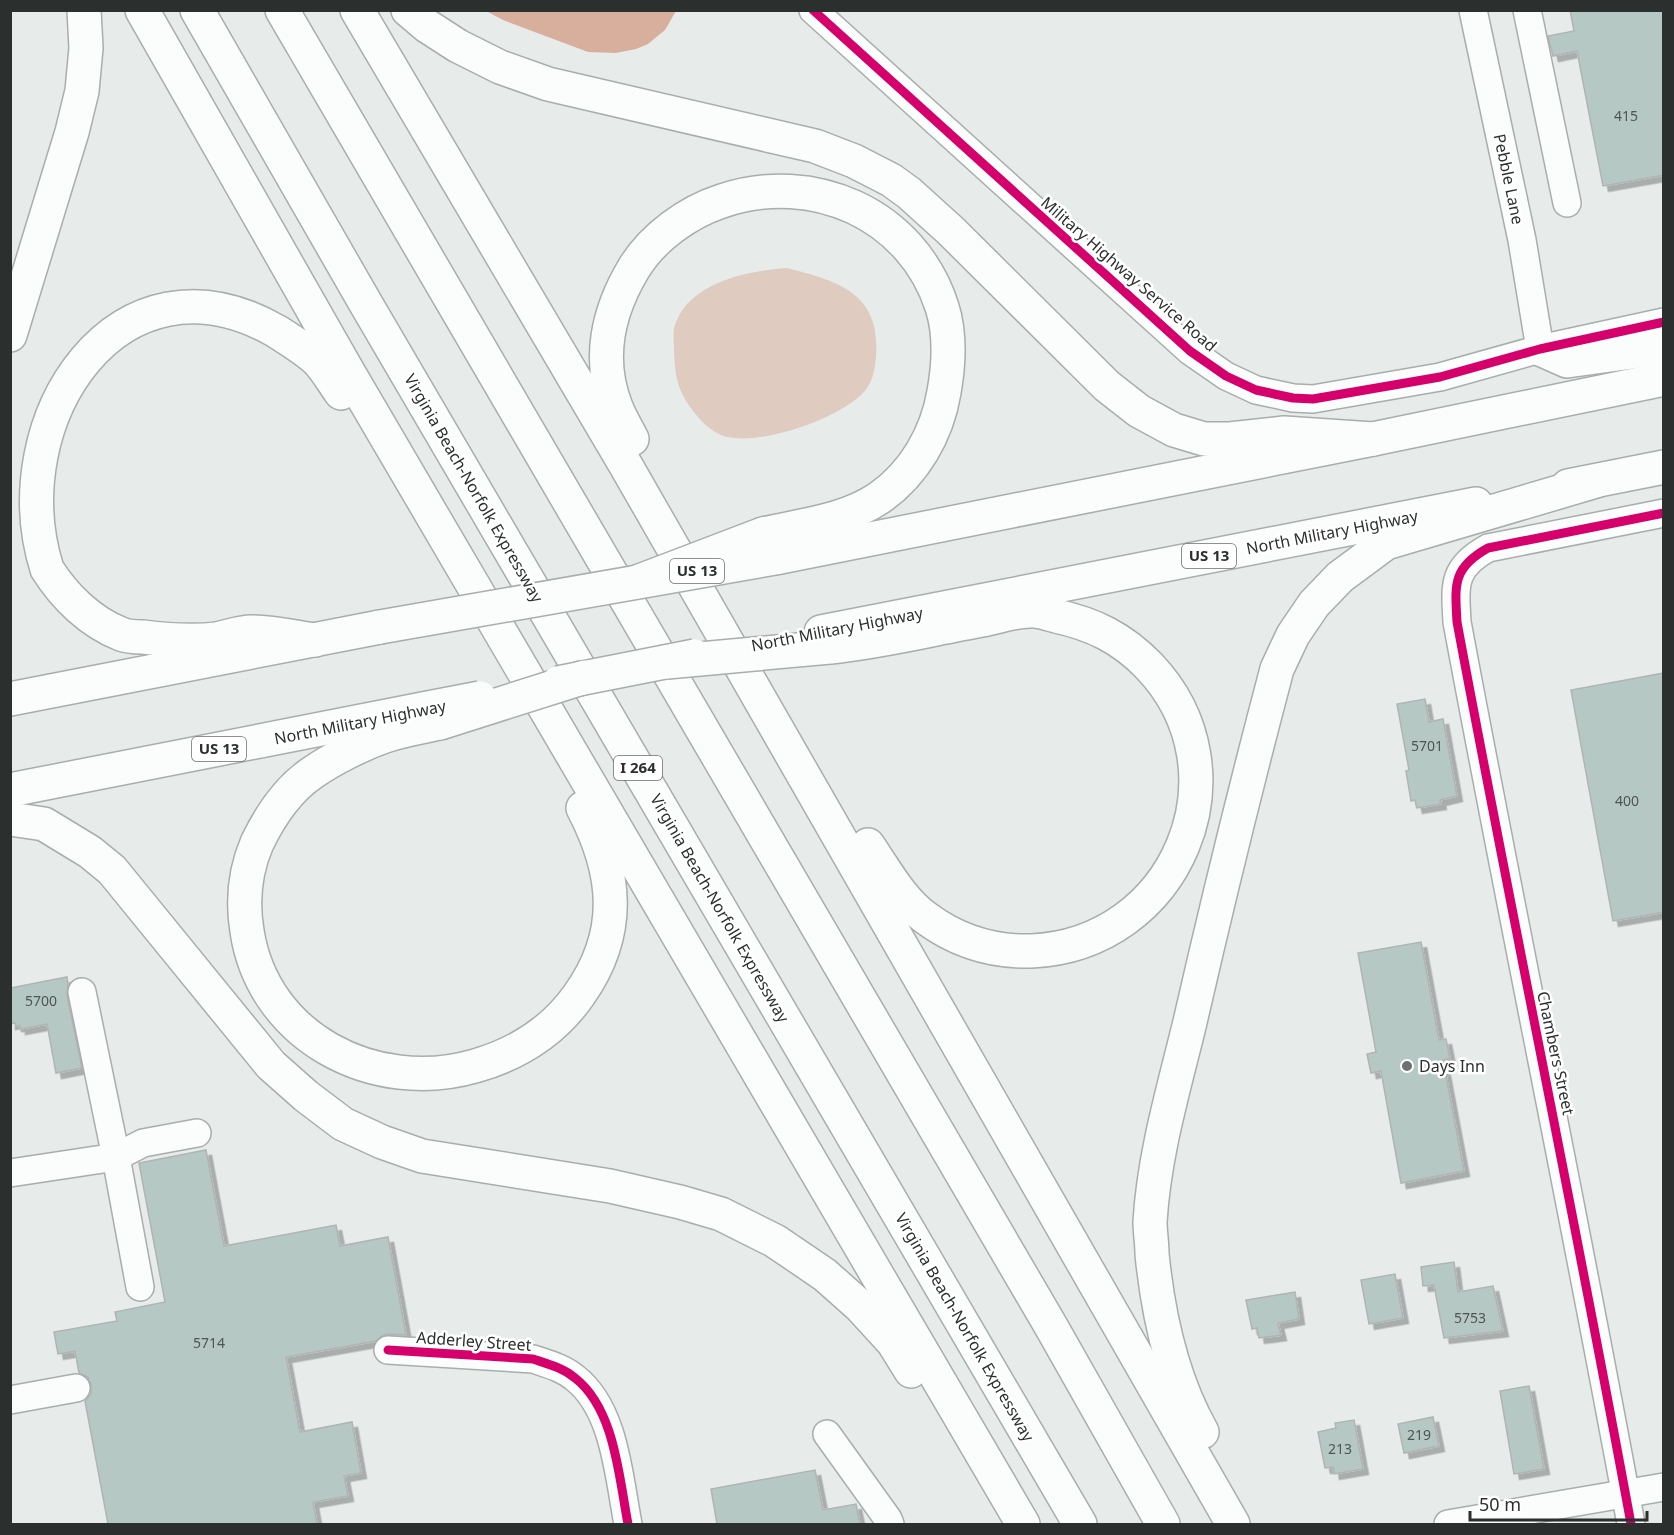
<svg xmlns="http://www.w3.org/2000/svg" width="1674" height="1535" viewBox="0 0 1674 1535" font-family="'Noto Sans',sans-serif">
<style>
.green{fill:#e0cbc1}
.water{fill:#d8ae9c}
.building{fill:#b6c8c4;stroke:#b0b4b3;stroke-width:1.5;filter:url(#shadow)}
.lines{fill:none;stroke-linecap:round;stroke-linejoin:round}
.minor-casing{stroke:#a9adac;stroke-width:30}
.major-casing{stroke:#a9adac;stroke-width:36}
.highway-casing{stroke:#a9adac;stroke-width:36}
.minor{stroke:#fbfcfc;stroke-width:27}
.major{stroke:#fbfcfc;stroke-width:33}
.highway{stroke:#fbfcfc;stroke-width:33}
.major-bridge-casing{stroke:#a9adac;stroke-width:36;stroke-linecap:butt}
.highway-bridge-casing{stroke:#a9adac;stroke-width:36;stroke-linecap:butt}
.major-bridge{stroke:#fbfcfc;stroke-width:33}
.highway-bridge{stroke:#fbfcfc;stroke-width:33}
.cycleway-casing{stroke:#fff;stroke-width:13}
.cycleway{stroke:#d6006c;stroke-width:9}
.poi-dot{fill:#6d7170;stroke:#fff;stroke-width:2}
.labels{text-anchor:middle;stroke-width:5;stroke-linejoin:round;paint-order:stroke}
.number-label{font-size:14px;fill:#4e5554}
.shield{fill:#fff;stroke:#6b6d6d;stroke-width:1.5}
.shield-label{font-size:15px;font-weight:bold;fill:#2b2f2e}
.street-label{font-size:16px;fill:#2b2f2e;stroke:#fff}
.poi-label{font-size:16px;fill:#2b2f2e;stroke:#fff;text-anchor:start}
</style>
<defs>
<filter id="shadow"><feDropShadow dx="5.5" dy="5.5" stdDeviation="0" flood-color="#0004"/></filter>
</defs>
<rect width="100%" height="100%" fill="#e7eceb"/>
<path class="green" d="M 787,268 C 838,281 881,293 876,356 C 875,369 873,383 863,393 C 838,419 759,447 723,436 C 715,433 703,424 698,417 C 679,394 675,381 674,351 C 674,344 673,335 674,328 C 687,282 747,271 787,268 Z"/>
<path class="water" d="M 486,11 L 676,10 L 676,11 L 665,30 L 648,44 L 636,49 L 616,53 L 588,52 L 503,20 Z"/>
<g class="building">
<path d="M 1570,10 L 1664,10 L 1664,175 L 1603,186 L 1577,51 L 1553,56 L 1548,36 L 1574,31 Z"/>
<path d="M 1664,673 L 1664,912 L 1613,921 L 1571,690 Z"/>
<path d="M 1425,699 L 1429,722 L 1443,719 L 1457,796 L 1440,800 L 1441,804 L 1417,808 L 1415,800 L 1411,801 L 1406,771 L 1409,770 L 1397,704 Z"/>
<path d="M 1421,942 L 1439,1040 L 1446,1039 L 1450,1059 L 1443,1060 L 1464,1171 L 1401,1183 L 1381,1071 L 1371,1073 L 1367,1054 L 1376,1052 L 1358,953 Z"/>
<path d="M 67,977 L 68,985 L 67,995 L 82,1068 L 56,1073 L 47,1024 L 20,1029 L 20,1026 L 16,1026 L 15,1023 L 10,1024 L 10,988 Z"/>
<path d="M 206,1150 L 224,1246 L 336,1225 L 340,1246 L 388,1237 L 406,1335 L 388,1334 L 382,1336 L 376,1341 L 286,1357 L 300,1432 L 352,1422 L 361,1473 L 344,1476 L 348,1496 L 313,1502 L 317,1524 L 108,1524 L 85,1401 L 91,1394 L 91,1385 L 88,1377 L 79,1373 L 75,1351 L 58,1354 L 54,1332 L 117,1321 L 115,1312 L 165,1302 L 139,1163 Z"/>
<path d="M 1454,1262 L 1458,1292 L 1493,1286 L 1503,1331 L 1444,1338 L 1434,1285 L 1423,1286 L 1421,1267 Z"/>
<path d="M 1395,1274 L 1403,1318 L 1369,1324 L 1361,1280 Z"/>
<path d="M 1295,1292 L 1299,1319 L 1278,1323 L 1281,1335 L 1259,1338 L 1257,1328 L 1252,1329 L 1246,1300 Z"/>
<path d="M 1529,1386 L 1544,1469 L 1514,1474 L 1500,1391 Z"/>
<path d="M 1433,1417 L 1439,1446 L 1404,1453 L 1398,1424 Z"/>
<path d="M 1354,1420 L 1363,1469 L 1334,1474 L 1333,1467 L 1325,1468 L 1318,1432 L 1336,1428 L 1335,1423 Z"/>
<path d="M 815,1470 L 823,1510 L 856,1504 L 860,1524 L 717,1524 L 711,1489 Z"/>
</g>
<g class="lines">
<defs>
<g id="minor">
<path d="M 813,10 L 1190,351 L 1226,376 L 1256,390 L 1293,398 L 1313,399 L 1440,377 L 1540,349 L 1664,322"/>
<path d="M 1473,10 L 1522,240 L 1540,349"/>
<path d="M 1527,10 L 1567,203"/>
<path d="M 10,1173 L 116,1157 L 82,992"/>
<path d="M 140,1287 L 116,1157 L 143,1143 L 197,1133"/>
<path d="M 388,1350 L 533,1359 C 548,1364 563,1368 575,1378 C 615,1409 619,1478 628,1524"/>
<path d="M 10,1400 L 76,1388"/>
<path d="M 827,1434 L 888,1519 L 890,1524"/>
<path d="M 1448,1524 L 1664,1487"/>
<path d="M 1631,1524 C 1576,1223 1513,923 1457,622 C 1455,585 1452,568 1488,548 L 1664,513"/>
</g>
<g id="major">
<path d="M 1540,349 L 1567,361 L 1640,351 L 1664,351"/>
<path d="M 1568,486 L 1664,467"/>
<path d="M 775,558 L 1373,439 L 1664,379"/>
<path d="M 821,632 L 1476,504"/>
<path d="M 10,699 L 380,627"/>
<path d="M 10,790 L 428,708"/>
</g>
<g id="highway">
<path d="M 142,10 L 347,370 L 1023,1524"/>
<path d="M 197,10 L 366,304 L 1080,1524"/>
<path d="M 282,10 L 1052,1328 L 1163,1524"/>
<path d="M 357,10 L 625,464 L 1233,1524"/>
<path d="M 408,10 L 427,26 L 458,46 L 500,67 L 548,84 L 815,146 L 854,161 L 891,180 L 909,193 L 951,231 L 1107,386 L 1139,411 L 1174,430 L 1204,439 L 1230,439 L 1284,433 L 1373,439"/>
<path d="M 10,335 L 72,132 L 82,91 L 86,48 L 84,10"/>
<path d="M 632,439 C 627,429 620,418 616,407 C 597,359 608,311 634,268 C 653,237 688,212 722,201 C 813,170 912,214 942,307 C 951,335 949,364 944,392 C 937,434 914,474 879,498 C 845,521 802,525 763,534"/>
<path d="M 315,640 C 294,637 272,632 251,632 C 240,632 227,637 216,639 C 191,642 168,640 143,637 C 136,637 128,637 121,634 C 90,622 64,596 47,569 C 0,420 119,241 276,331 C 290,340 305,349 317,360 C 326,369 333,382 341,393"/>
<path d="M 830,647 C 881,642 932,629 982,620 C 998,617 1017,610 1033,611 C 1040,611 1049,614 1056,616 C 1093,624 1122,638 1149,666 C 1250,772 1177,945 1031,951 C 993,952 957,941 926,918 C 901,900 885,870 868,845"/>
<path d="M 440,723 C 422,727 403,730 385,736 C 362,744 332,759 312,773 C 287,790 270,816 257,843 C 245,871 242,901 247,931 C 263,1038 375,1095 475,1066 C 517,1054 553,1032 579,995 C 623,933 617,873 583,808"/>
<path d="M 10,819 L 44,824 L 90,852 L 112,870 L 271,1065 L 306,1096 L 343,1124 L 382,1142 L 422,1156 L 610,1186 L 680,1202 L 721,1214 L 775,1241 L 825,1275 L 861,1307 L 893,1342 L 911,1371"/>
<path d="M 1202,1432 C 1172,1379 1158,1314 1152,1254 C 1152,1243 1150,1232 1150,1222 C 1154,1154 1174,1088 1190,1022 C 1217,904 1246,786 1277,669 L 1293,635 L 1314,604 L 1340,577 L 1386,543 L 1596,481"/>
</g>
</defs>
<use href="#minor" class="minor-casing"/>
<use href="#major" class="major-casing"/>
<use href="#highway" class="highway-casing"/>
<use href="#minor" class="minor"/>
<use href="#major" class="major"/>
<use href="#highway" class="highway"/>
<defs>
<g id="major-bridge">
<path d="M 380,627 L 775,558"/>
<path d="M 558,683 L 695,656"/>
<path d="M 428,708 L 480,698"/>
</g>
<g id="highway-bridge">
<path d="M 637,582 L 763,534"/>
<path d="M 667,662 L 830,647"/>
<path d="M 440,723 L 585,677"/>
</g>
</defs>
<use href="#major-bridge" class="major-bridge-casing"/>
<use href="#highway-bridge" class="highway-bridge-casing"/>
<use href="#major-bridge" class="major-bridge"/>
<use href="#highway-bridge" class="highway-bridge"/>
<defs>
<g id="cycleway">
<path d="M 813,10 L 1190,351 L 1226,376 L 1256,390 L 1293,398 L 1313,399 L 1440,377 L 1540,349 L 1664,322"/>
<path d="M 388,1350 L 533,1359 C 548,1364 563,1368 575,1378 C 615,1409 619,1478 628,1524"/>
<path d="M 1631,1524 C 1576,1223 1513,923 1457,622 C 1455,585 1452,568 1488,548 L 1664,513"/>
</g>
</defs>
<use href="#cycleway" class="cycleway-casing"/>
<use href="#cycleway" class="cycleway"/>
</g>
<circle class="poi-dot" cx="1407" cy="1066" r="6"/>
<g class="labels">
<g class="number-label">
<text x="1626" y="121">415</text>
<text x="1427" y="751">5701</text>
<text x="1627" y="806">400</text>
<text x="41" y="1006">5700</text>
<text x="1470" y="1323">5753</text>
<text x="209" y="1348">5714</text>
<text x="1419" y="1440">219</text>
<text x="1340" y="1454">213</text>
</g>
<g class="shield">
<rect x="1182" y="544" width="54" height="24" rx="4.5"/>
<rect x="670" y="559" width="54" height="24" rx="4.5"/>
<rect x="192" y="737" width="54" height="24" rx="4.5"/>
<rect x="614" y="756" width="48" height="24" rx="4.5"/>
</g>
<g class="shield-label">
<text x="1209" y="561">US 13</text>
<text x="697" y="576">US 13</text>
<text x="219" y="754">US 13</text>
<text x="638" y="773">I 264</text>
</g>
<g class="street-label">
<text transform="translate(1509 179) rotate(78)" y="6">Pebble Lane</text>
<text transform="translate(1129 274) rotate(41)" y="6">Military Highway Service Road</text>
<text transform="translate(474 488) rotate(60)" y="6">Virginia Beach-Norfolk Expressway</text>
<text transform="translate(1332 532) rotate(-11)" y="6">North Military Highway</text>
<text transform="translate(837 629) rotate(-11)" y="6">North Military Highway</text>
<text transform="translate(360 722) rotate(-11)" y="6">North Military Highway</text>
<text transform="translate(720 908) rotate(60)" y="6">Virginia Beach-Norfolk Expressway</text>
<text transform="translate(1556 1053) rotate(78)" y="6">Chambers Street</text>
<text transform="translate(965 1327) rotate(60)" y="6">Virginia Beach-Norfolk Expressway</text>
<text transform="translate(474 1341) rotate(4)" y="6">Adderley Street</text>
</g>
<g class="poi-label">
<text x="1419" y="1072">Days Inn</text>
</g>
</g>
<rect width="1674" height="1535" fill="none" stroke="#2b2f2e" stroke-width="24"/>
<path d="M1470 1511v9h177v-9" fill="none" stroke="#2b2f2e" stroke-width="3"/>
<text x="1479" y="1511" font-size="18" fill="#2b2f2e" stroke="#ffffff" stroke-width="4.5" paint-order="stroke">50 m</text>
</svg>
